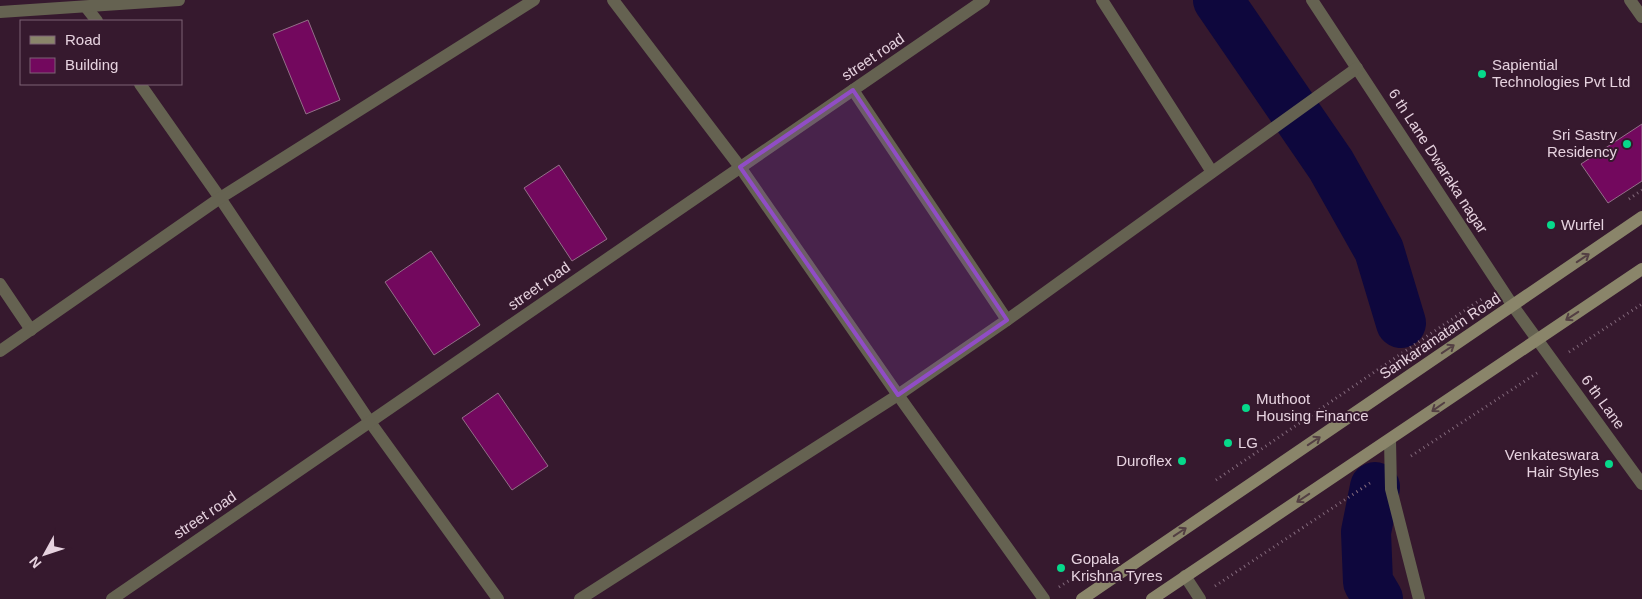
<svg xmlns="http://www.w3.org/2000/svg" width="1642" height="599" viewBox="0 0 1642 599" font-family="Arial,sans-serif">
<style>
.lines{fill:none;stroke-linecap:round;stroke-linejoin:round}
.river{stroke:#0e073d;stroke-width:50}
.building{fill:#73085e;stroke:#936f88}
.path{stroke:#846b7d;stroke-width:3;stroke-dasharray:1 4;stroke-linecap:butt}
.minor{stroke:#656251;stroke-width:12}
.secondary{stroke:#8a856a;stroke-width:12}
.oneway{stroke:#533f43}
.marked{fill:#904dc5;fill-opacity:0.2;stroke:#904dc5;stroke-width:4;stroke-linejoin:round}
.poi-dot{fill:#06d98b;stroke:#36192e;stroke-width:2}
.labels{text-anchor:middle;stroke-width:4;stroke-linejoin:round;paint-order:stroke}
.street-label{font-size:15px;fill:#e6d2df;stroke:#36192e}
.poi-label{font-size:15px;fill:#e6d2df;stroke:#36192e;text-anchor:start}
</style>
<rect width="100%" height="100%" fill="#36192e"/>
<g class="lines">
<g class="river">
<path d="M 1218,0 L 1331,165 L 1379,250 L 1401,323"/>
<path d="M 1375,487 L 1366,532 L 1368,582 L 1378,599"/>
</g>
</g>
<g class="building">
<path d="M 308,20 L 340,100 L 306,114 L 273,34 Z"/>
<path d="M 1642,124 L 1642,181 L 1608,203 L 1581,164 Z"/>
<path d="M 559,165 L 607,239 L 572,261 L 524,188 Z"/>
<path d="M 431,251 L 480,325 L 434,355 L 385,282 Z"/>
<path d="M 498,393 L 548,466 L 512,490 L 462,418 Z"/>
</g>
<g class="lines">
<g class="path">
<path d="M 1629,199 L 1642,190"/>
<path d="M 1569,352 L 1642,304"/>
<path d="M 1411,456 L 1537,373"/>
<path d="M 1216,480 L 1483,298"/>
<path d="M 1215,586 L 1370,483"/>
<path d="M 1059,587 L 1070,580"/>
</g>
<g class="minor">
<path d="M 613,0 L 740,167 L 898,395 L 1044,599"/>
<path d="M 1102,0 L 1212,172"/>
<path d="M 1312,0 L 1513,306 L 1642,484"/>
<path d="M 1630,0 L 1642,17"/>
<path d="M 86,7 L 97,21"/>
<path d="M 0,12 L 179,0"/>
<path d="M 140,84 L 220,198 L 370,422 L 498,599"/>
<path d="M 853,90 L 1007,320"/>
<path d="M 0,284 L 31,330"/>
<path d="M 0,351 L 220,198 L 534,0"/>
<path d="M 1390,440 L 1391,489 L 1419,599"/>
<path d="M 1185,576 L 1200,599"/>
<path d="M 112,599 L 984,0"/>
<path d="M 580,599 L 898,395 L 1007,320 L 1357,68"/>
</g>
<g class="secondary">
<path d="M 1082,599 L 1642,217"/>
<path d="M 1152,599 L 1642,269"/>
</g>
</g>
<defs><path id="oneway-shaft" d="M-6 0H5M1.5-3L5.5 0L1.5 3" fill="none" stroke-width="1.6" stroke-linecap="round" stroke-linejoin="round" transform="scale(1.25)"/></defs>
<g class="oneway">
<use href="#oneway-shaft" transform="translate(1583 258) rotate(-34)"/>
<use href="#oneway-shaft" transform="translate(1572 316) rotate(147)"/>
<use href="#oneway-shaft" transform="translate(1448 349) rotate(-34)"/>
<use href="#oneway-shaft" transform="translate(1438 407) rotate(145)"/>
<use href="#oneway-shaft" transform="translate(1314 441) rotate(-34)"/>
<use href="#oneway-shaft" transform="translate(1303 498) rotate(146)"/>
<use href="#oneway-shaft" transform="translate(1180 532) rotate(-34)"/>
</g>
<path class="marked" d="M 853,90 L 1007,320 L 898,395 L 740,167 Z"/>
<g class="poi-dot">
<circle cx="1482" cy="74" r="5"/>
<circle cx="1627" cy="144" r="5"/>
<circle cx="1551" cy="225" r="5"/>
<circle cx="1246" cy="408" r="5"/>
<circle cx="1228" cy="443" r="5"/>
<circle cx="1182" cy="461" r="5"/>
<circle cx="1609" cy="464" r="5"/>
<circle cx="1061" cy="568" r="5"/>
</g>
<g class="labels">
<g class="street-label">
<text transform="translate(873 57) rotate(-34)" y="5">street road</text>
<text transform="translate(1438 161) rotate(57)" y="5">6 th Lane Dwaraka nagar</text>
<text transform="translate(539 286) rotate(-35)" y="5">street road</text>
<text transform="translate(1440 336) rotate(-34)" y="5">Sankaramatam Road</text>
<text transform="translate(1603 402) rotate(54)" y="5">6 th Lane</text>
<text transform="translate(205 515) rotate(-34)" y="5">street road</text>
</g>
<g class="poi-label">
<text x="1492" y="70">Sapiential<tspan x="1492" dy="17">Technologies Pvt Ltd</tspan></text>
<text x="1617" y="140" text-anchor="end">Sri Sastry<tspan x="1617" dy="17">Residency</tspan></text>
<text x="1561" y="230">Wurfel</text>
<text x="1256" y="404">Muthoot<tspan x="1256" dy="17">Housing Finance</tspan></text>
<text x="1238" y="448">LG</text>
<text x="1599" y="460" text-anchor="end">Venkateswara<tspan x="1599" dy="17">Hair Styles</tspan></text>
<text x="1172" y="466" text-anchor="end">Duroflex</text>
<text x="1071" y="564">Gopala<tspan x="1071" dy="17">Krishna Tyres</tspan></text>
</g>
</g>
<rect x="20" y="20" width="162" height="65" fill="#36192e" stroke="#7c6375"/>
<rect x="30" y="36" width="25" height="8" fill="#8a856a" stroke="#7c6375"/>
<text x="65" y="45" font-size="15" fill="#e6d2df">Road</text>
<rect x="30" y="58" width="25" height="15" fill="#73085e" stroke="#7c6375"/>
<text x="65" y="70" font-size="15" fill="#e6d2df">Building</text>
<g transform="translate(45 554) rotate(230)" stroke="#36192e" stroke-width="4" paint-order="stroke">
<path d="M0-4L9 19L0 12L-9 19Z" fill="#e6d2df"/>
<text y="-8" font-size="14" font-weight="bold" text-anchor="middle" fill="#e6d2df">N</text>
</g>
</svg>
